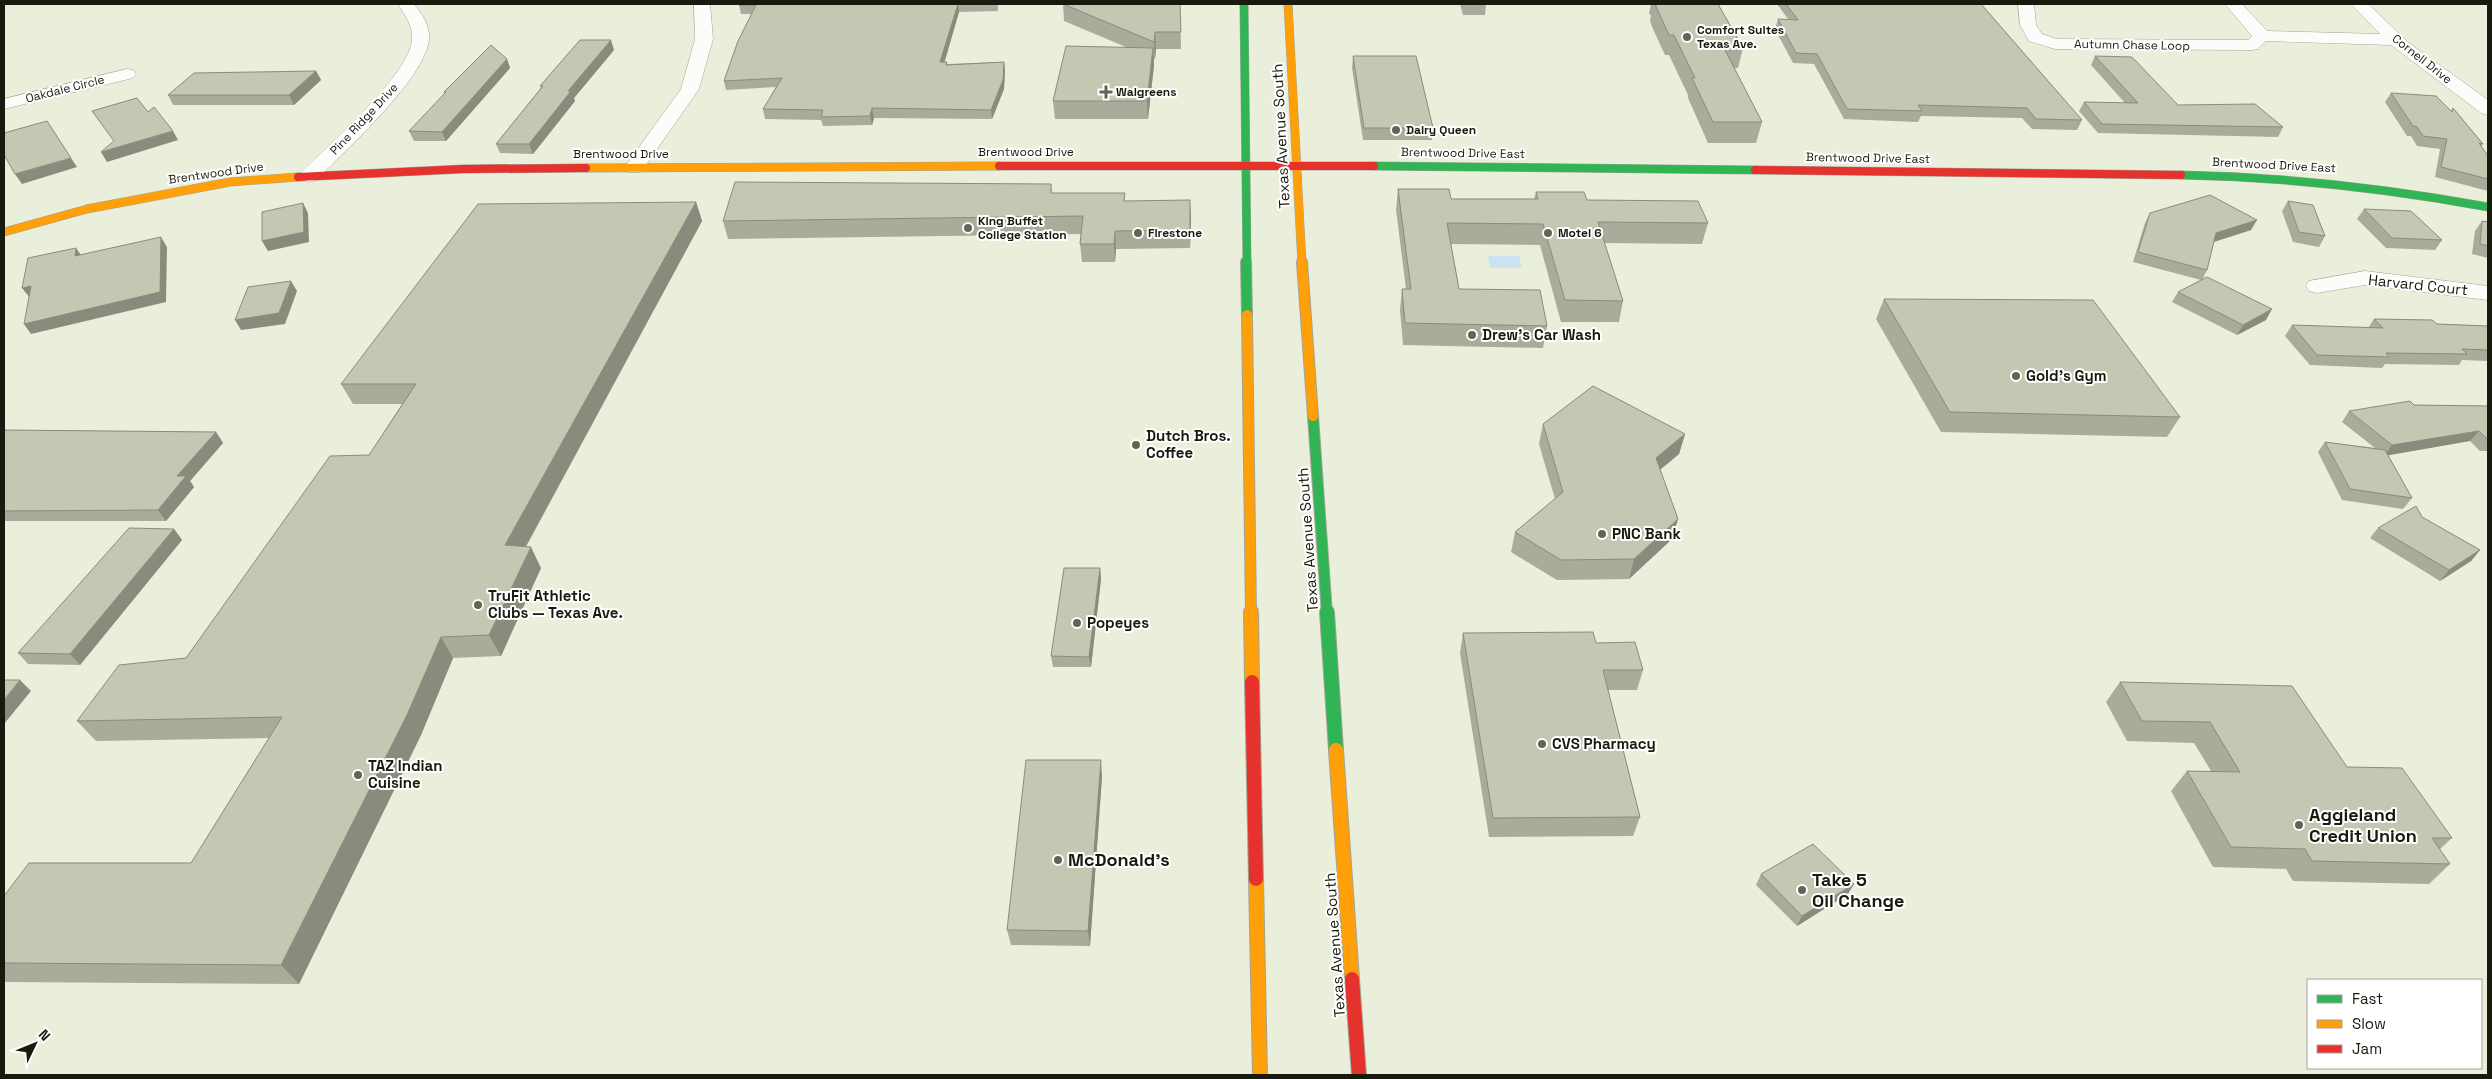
<svg xmlns="http://www.w3.org/2000/svg" width="2492" height="1079" viewBox="0 0 2492 1079" font-family="'Space Grotesk',sans-serif">
<style>
.water{fill:#cbe3f0}
.lines{fill:none;stroke-linecap:round;stroke-linejoin:round}
.street-casing{stroke:#a1a596;stroke-width:1}
.fast-far2-casing{stroke:#a1a596;stroke-width:9}
.fast-far1-casing{stroke:#a1a596;stroke-width:12}
.fast-casing{stroke:#a1a596;stroke-width:16}
.slow-far2-casing{stroke:#a1a596;stroke-width:9}
.slow-far1-casing{stroke:#a1a596;stroke-width:12}
.slow-casing{stroke:#a1a596;stroke-width:16}
.jam-far1-casing{stroke:#a1a596;stroke-width:9}
.jam-casing{stroke:#a1a596;stroke-width:16}
.street{fill:#fcfdfa;fill-rule:evenodd}
.fast-far2{stroke:#30b455;stroke-width:8}
.fast-far1{stroke:#30b455;stroke-width:10}
.fast{stroke:#30b455;stroke-width:14}
.slow-far2{stroke:#ff9f0a;stroke-width:8}
.slow-far1{stroke:#ff9f0a;stroke-width:10}
.slow{stroke:#ff9f0a;stroke-width:14}
.jam-far1{stroke:#e5322d;stroke-width:8}
.jam{stroke:#e5322d;stroke-width:14}
.wall{fill:#a8ac9a}
.shaded-wall{fill:#888c7d}
.building{fill:#c3c8b3;stroke:#888c7d}
.poi-dot{fill:#616555;stroke:#fff;stroke-width:2}
.labels{text-anchor:middle;stroke-width:4;stroke-linejoin:round;paint-order:stroke}
.far-poi-label{font-size:12px;font-weight:bold;fill:#171a0d;stroke:#fff;text-anchor:start}
.far-street-label{font-size:12px;fill:#171a0d;stroke:#fff}
.street-label{font-size:15px;fill:#171a0d;stroke:#fff}
.poi-label{font-size:15px;font-weight:bold;fill:#171a0d;stroke:#fff;text-anchor:start}
.near-poi-label{font-size:18px;font-weight:bold;fill:#171a0d;stroke:#fff;text-anchor:start}
</style>
<rect width="100%" height="100%" fill="#eaefdb"/>
<path class="water" d="M 1488,256 L 1519,256 L 1522,268 L 1490,268 Z"/>
<g class="lines">
<defs>
<g id="street">
<path d="M 398,4 L 414,4 C 422,14 430,25 429,38 C 428,76 344,152 316,180 L 309,182 L 302,180 L 299,176 L 302,172 C 328,145 410,75 412,39 C 413,26 405,15 398,4 Z"/>
<path d="M 694,4 L 710,4 L 713,39 L 699,89 L 641,172 L 627,172 L 624,168 L 681,89 L 695,39 Z"/>
<path d="M 2018,4 L 2034,4 L 2036,25 L 2042,34 L 2057,39 L 2248,40 L 2252,36 L 2225,4 L 2242,4 L 2267,31 L 2380,34 L 2351,4 L 2368,4 L 2409,43 L 2488,100 L 2488,115 L 2481,113 L 2391,45 L 2266,41 L 2258,49 L 2252,50 L 2055,49 L 2029,41 L 2020,25 Z"/>
<path d="M 127,69 L 133,70 L 136,74 L 133,78 L 4,109 L 4,99 Z"/>
<path d="M 2365,271 L 2488,286 L 2488,300 L 2365,285 L 2317,293 L 2309,291 L 2306,286 L 2309,281 Z"/>
</g>
<g id="fast-far2">
<path d="M 1244,4 L 1247,264"/>
<path d="M 1374,166 L 1755,170"/>
<path d="M 2181,175 C 2285,177 2386,188 2488,207"/>
</g>
<g id="fast-far1">
<path d="M 1246,262 L 1247,315"/>
<path d="M 1313,416 L 1327,614"/>
</g>
<path id="fast" d="M 1327,612 L 1336,750"/>
<g id="slow-far2">
<path d="M 1288,4 L 1302,264"/>
<path d="M 586,168 L 999,166"/>
<path d="M 4,232 L 87,209 L 230,182 L 298,177"/>
</g>
<g id="slow-far1">
<path d="M 1302,262 L 1313,416"/>
<path d="M 1247,315 L 1251,614"/>
</g>
<g id="slow">
<path d="M 1251,612 L 1252,682"/>
<path d="M 1336,750 L 1352,979"/>
<path d="M 1256,879 L 1260,1075"/>
</g>
<g id="jam-far1">
<path d="M 999,166 L 1374,166"/>
<path d="M 1755,170 L 2181,175"/>
<path d="M 298,177 L 463,169 L 586,168"/>
</g>
<g id="jam">
<path d="M 1252,682 L 1256,879"/>
<path d="M 1352,979 L 1359,1075"/>
</g>
</defs>
<use href="#street" class="street-casing"/>
<use href="#fast-far2" class="fast-far2-casing"/>
<use href="#fast-far1" class="fast-far1-casing"/>
<use href="#fast" class="fast-casing"/>
<use href="#slow-far2" class="slow-far2-casing"/>
<use href="#slow-far1" class="slow-far1-casing"/>
<use href="#slow" class="slow-casing"/>
<use href="#jam-far1" class="jam-far1-casing"/>
<use href="#jam" class="jam-casing"/>
<use href="#street" class="street"/>
<use href="#fast-far2" class="fast-far2"/>
<use href="#fast-far1" class="fast-far1"/>
<use href="#fast" class="fast"/>
<use href="#slow-far2" class="slow-far2"/>
<use href="#slow-far1" class="slow-far1"/>
<use href="#slow" class="slow"/>
<use href="#jam-far1" class="jam-far1"/>
<use href="#jam" class="jam"/>
</g>
<g class="wall">
<path d="M 740,4 L 998,4 L 998,11 L 959,12 L 944,62 L 947,62 L 947,64 L 1004,62 L 1005,71 L 1004,89 L 992,119 L 874,118 L 872,125 L 823,126 L 821,120 L 765,119 L 763,109 L 776,87 L 726,90 L 724,81 L 752,14 L 741,14 L 739,5 Z"/>
<path d="M 1063,4 L 1180,4 L 1181,49 L 1156,49 L 1155,59 L 1154,59 L 1154,65 L 1148,119 L 1055,119 L 1053,101 L 1126,47 L 1064,21 Z"/>
<path d="M 1460,4 L 1486,4 L 1485,15 L 1463,15 Z"/>
<path d="M 1651,4 L 1718,4 L 1743,48 L 1738,68 L 1734,68 L 1762,122 L 1756,143 L 1708,143 L 1688,98 L 1688,95 L 1669,55 L 1665,55 L 1653,29 L 1650,21 L 1651,16 L 1649,13 Z"/>
<path d="M 1777,4 L 1981,4 L 2082,120 L 2077,130 L 2032,129 L 2022,118 L 1921,116 L 1918,122 L 1844,119 L 1814,64 L 1793,63 L 1775,29 L 1778,19 L 1788,19 Z"/>
<path d="M 614,50 L 574,98 L 575,101 L 533,154 L 500,153 L 496,144 L 541,88 L 540,86 Z"/>
<path d="M 1353,56 L 1433,128 L 1432,140 L 1363,140 L 1352,68 Z"/>
<path d="M 2095,56 L 2178,105 L 2283,127 L 2278,137 L 2098,133 L 2079,111 L 2084,102 L 2125,103 L 2091,65 Z"/>
<path d="M 507,59 L 510,68 L 446,141 L 414,141 L 409,131 L 445,94 L 444,92 Z"/>
<path d="M 316,71 L 321,80 L 294,105 L 173,105 L 168,95 Z"/>
<path d="M 2391,93 L 2451,111 L 2453,108 L 2483,144 L 2481,147 L 2488,156 L 2488,191 L 2435,177 L 2440,149 L 2417,146 L 2411,136 L 2407,136 L 2385,102 Z"/>
<path d="M 1051,184 L 1052,193 L 1125,193 L 1125,201 L 1191,218 L 1190,248 L 1116,249 L 1115,262 L 1082,262 L 1080,244 L 1081,234 L 728,239 L 723,221 Z"/>
<path d="M 1398,189 L 1451,199 L 1534,199 L 1536,192 L 1708,223 L 1702,244 L 1604,243 L 1623,301 L 1619,322 L 1561,322 L 1540,245 L 1451,244 L 1459,289 L 1547,326 L 1543,348 L 1403,345 L 1400,310 L 1402,289 L 1406,289 L 1396,210 Z"/>
<path d="M 2288,201 L 2325,236 L 2319,247 L 2293,242 L 2282,211 Z"/>
<path d="M 696,202 L 702,221 L 526,547 L 541,568 L 501,656 L 453,658 L 421,735 L 299,984 L 4,982 L 4,896 L 191,863 L 269,738 L 96,741 L 77,721 L 186,658 L 369,455 L 402,404 L 353,404 L 341,384 Z"/>
<path d="M 2364,209 L 2442,240 L 2435,250 L 2386,248 L 2357,219 Z"/>
<path d="M 2150,213 L 2251,230 L 2214,242 L 2207,270 L 2202,280 L 2266,320 L 2237,335 L 2172,302 L 2178,292 L 2201,280 L 2133,262 L 2145,223 Z"/>
<path d="M 2482,221 L 2488,222 L 2488,258 L 2472,254 L 2475,231 Z"/>
<path d="M 1884,299 L 2180,417 L 2167,437 L 1941,432 L 1876,319 Z"/>
<path d="M 2374,319 L 2437,324 L 2488,326 L 2488,361 L 2462,360 L 2459,365 L 2385,364 L 2382,368 L 2310,365 L 2285,336 L 2292,325 L 2368,328 Z"/>
<path d="M 2414,405 L 2488,406 L 2488,451 L 2480,451 L 2470,441 L 2388,455 L 2412,498 L 2403,509 L 2342,500 L 2318,452 L 2325,442 L 2375,448 L 2342,422 L 2349,411 Z"/>
<path d="M 1543,424 L 1685,434 L 1679,454 L 1660,470 L 1678,519 L 1672,539 L 1629,579 L 1557,580 L 1511,552 L 1515,532 L 1555,499 L 1539,444 Z"/>
<path d="M 4,430 L 216,432 L 223,443 L 190,481 L 194,487 L 166,521 L 4,521 Z"/>
<path d="M 2422,517 L 2480,550 L 2471,561 L 2440,581 L 2370,538 L 2378,528 Z"/>
<path d="M 174,529 L 182,540 L 80,665 L 28,664 L 18,653 Z"/>
<path d="M 1100,568 L 1101,579 L 1091,667 L 1053,667 L 1051,656 Z"/>
<path d="M 1463,633 L 1596,643 L 1643,670 L 1637,690 L 1608,690 L 1640,817 L 1633,836 L 1489,837 L 1460,653 Z"/>
<path d="M 2120,682 L 2347,767 L 2452,838 L 2440,849 L 2450,864 L 2429,884 L 2293,881 L 2286,869 L 2213,867 L 2171,791 L 2187,771 L 2211,771 L 2194,743 L 2127,741 L 2106,702 Z"/>
<path d="M 1102,776 L 1090,946 L 1011,945 L 1007,930 Z"/>
<path d="M 1761,874 L 1848,894 L 1797,926 L 1756,885 Z"/>
</g>
<g class="shaded-wall">
<path d="M 958,4 L 959,12 L 942,71 L 940,62 Z"/>
<path d="M 1155,32 L 1156,49 L 1155,59 L 1154,42 Z"/>
<path d="M 611,40 L 614,50 L 574,98 L 575,101 L 533,154 L 529,144 L 568,91 Z"/>
<path d="M 1153,48 L 1154,65 L 1148,119 L 1147,101 Z"/>
<path d="M 507,59 L 510,68 L 446,141 L 442,132 Z"/>
<path d="M 1004,62 L 1005,71 L 1004,89 L 992,119 L 991,110 Z"/>
<path d="M 316,71 L 321,80 L 294,105 L 289,95 Z"/>
<path d="M 872,108 L 874,118 L 872,125 L 870,116 Z"/>
<path d="M 173,131 L 178,140 L 107,162 L 101,152 Z"/>
<path d="M 71,158 L 77,167 L 22,184 L 15,174 Z"/>
<path d="M 1190,200 L 1191,218 L 1190,248 Z"/>
<path d="M 696,202 L 702,221 L 515,566 L 505,545 Z"/>
<path d="M 303,203 L 308,213 L 309,242 L 268,251 L 262,241 Z"/>
<path d="M 2257,220 L 2251,230 L 2210,243 L 2216,233 Z"/>
<path d="M 1115,231 L 1116,249 L 1115,262 L 1114,244 Z"/>
<path d="M 161,237 L 167,247 L 166,302 L 31,334 L 24,324 Z"/>
<path d="M 76,248 L 83,258 L 75,256 Z"/>
<path d="M 291,281 L 297,291 L 285,324 L 241,330 L 235,320 Z"/>
<path d="M 31,286 L 30,298 L 22,288 Z"/>
<path d="M 2272,309 L 2266,320 L 2237,335 L 2243,325 Z"/>
<path d="M 2479,431 L 2470,441 L 2384,456 L 2392,445 Z"/>
<path d="M 216,432 L 223,443 L 190,481 L 194,487 L 166,521 L 158,510 L 177,476 Z"/>
<path d="M 1685,434 L 1679,454 L 1650,478 L 1656,458 Z"/>
<path d="M 1678,519 L 1672,539 L 1629,579 L 1634,559 Z"/>
<path d="M 174,529 L 182,540 L 80,665 L 70,654 Z"/>
<path d="M 531,547 L 541,568 L 501,656 L 489,635 Z"/>
<path d="M 2480,550 L 2471,561 L 2440,581 L 2449,570 Z"/>
<path d="M 1100,568 L 1101,579 L 1091,667 L 1089,657 Z"/>
<path d="M 441,637 L 453,658 L 421,735 L 299,984 L 281,965 Z"/>
<path d="M 20,680 L 31,691 L 4,724 L 4,700 Z"/>
<path d="M 1101,760 L 1102,776 L 1090,946 L 1088,931 Z"/>
<path d="M 1854,884 L 1848,894 L 1797,926 L 1802,916 Z"/>
</g>
<g class="building">
<path d="M 740,4 L 958,4 L 940,62 L 947,62 L 946,65 L 1004,62 L 1003,80 L 991,110 L 872,108 L 870,116 L 821,117 L 823,110 L 763,109 L 782,78 L 724,81 L 738,41 L 756,5 L 739,5 Z"/>
<path d="M 1063,4 L 1180,4 L 1181,32 L 1155,32 L 1154,42 Z"/>
<path d="M 1655,4 L 1718,4 L 1743,48 L 1724,48 L 1762,122 L 1713,122 L 1692,78 L 1695,78 L 1674,35 L 1669,35 Z"/>
<path d="M 1786,4 L 1981,4 L 2082,120 L 2036,119 L 2027,108 L 1918,105 L 1922,111 L 1847,109 L 1817,54 L 1796,53 L 1778,19 L 1798,20 Z"/>
<path d="M 580,40 L 611,40 L 568,91 L 571,91 L 529,144 L 496,144 L 543,86 L 540,86 Z"/>
<path d="M 491,45 L 507,59 L 442,132 L 409,131 L 446,92 L 444,92 Z"/>
<path d="M 1066,46 L 1153,48 L 1147,101 L 1053,101 Z"/>
<path d="M 1353,56 L 1416,56 L 1433,128 L 1364,128 Z"/>
<path d="M 2095,56 L 2132,57 L 2178,105 L 2255,104 L 2283,127 L 2102,124 L 2084,102 L 2138,103 Z"/>
<path d="M 316,71 L 289,95 L 168,95 L 194,73 Z"/>
<path d="M 2391,93 L 2436,96 L 2452,112 L 2453,108 L 2483,144 L 2479,143 L 2488,156 L 2488,179 L 2441,167 L 2447,139 L 2423,136 L 2417,127 L 2413,126 Z"/>
<path d="M 137,98 L 148,112 L 154,107 L 173,131 L 101,152 L 114,141 L 92,111 Z"/>
<path d="M 47,121 L 71,158 L 15,174 L 4,155 L 4,133 Z"/>
<path d="M 735,182 L 1051,184 L 1051,193 L 1125,193 L 1124,201 L 1190,200 L 1190,230 L 1115,231 L 1114,244 L 1080,244 L 1083,216 L 723,221 Z"/>
<path d="M 1398,189 L 1449,189 L 1451,199 L 1538,199 L 1536,192 L 1584,192 L 1587,200 L 1698,201 L 1708,223 L 1598,222 L 1623,301 L 1565,300 L 1543,224 L 1447,223 L 1459,289 L 1540,290 L 1547,326 L 1405,323 L 1402,289 L 1411,289 Z"/>
<path d="M 2210,195 L 2257,220 L 2216,233 L 2207,270 L 2138,252 L 2150,213 Z"/>
<path d="M 2288,201 L 2313,205 L 2325,236 L 2299,232 Z"/>
<path d="M 696,202 L 505,545 L 531,547 L 489,635 L 441,637 L 407,715 L 281,965 L 4,963 L 4,896 L 29,863 L 191,863 L 282,717 L 77,721 L 119,665 L 186,658 L 330,456 L 369,455 L 416,384 L 341,384 L 478,204 Z"/>
<path d="M 303,203 L 304,232 L 262,241 L 262,212 Z"/>
<path d="M 2364,209 L 2411,211 L 2442,240 L 2392,238 Z"/>
<path d="M 2482,221 L 2488,222 L 2488,246 L 2480,244 Z"/>
<path d="M 161,237 L 160,292 L 24,324 L 31,286 L 22,288 L 28,258 L 76,248 L 75,256 Z"/>
<path d="M 2207,277 L 2272,309 L 2243,325 L 2178,292 Z"/>
<path d="M 291,281 L 279,313 L 235,320 L 248,287 Z"/>
<path d="M 1884,299 L 2093,300 L 2180,417 L 1950,412 Z"/>
<path d="M 2374,319 L 2432,320 L 2437,324 L 2488,326 L 2488,350 L 2462,349 L 2467,354 L 2386,353 L 2389,357 L 2317,355 L 2292,325 L 2383,328 Z"/>
<path d="M 1593,386 L 1685,434 L 1656,458 L 1678,519 L 1634,559 L 1561,560 L 1515,532 L 1563,492 L 1543,424 Z"/>
<path d="M 2410,401 L 2414,405 L 2488,406 L 2488,440 L 2479,431 L 2392,445 L 2349,411 Z"/>
<path d="M 4,430 L 216,432 L 177,476 L 186,476 L 158,510 L 4,511 Z"/>
<path d="M 2325,442 L 2385,450 L 2412,498 L 2350,489 Z"/>
<path d="M 2416,506 L 2422,517 L 2480,550 L 2449,570 L 2378,528 Z"/>
<path d="M 129,528 L 174,529 L 70,654 L 18,653 Z"/>
<path d="M 1064,568 L 1100,568 L 1089,657 L 1051,656 Z"/>
<path d="M 1593,632 L 1596,643 L 1635,642 L 1643,670 L 1603,670 L 1640,817 L 1493,818 L 1463,633 Z"/>
<path d="M 4,680 L 20,680 L 4,700 Z"/>
<path d="M 2120,682 L 2292,686 L 2347,767 L 2402,768 L 2452,838 L 2432,838 L 2450,864 L 2312,861 L 2305,849 L 2231,847 L 2187,771 L 2240,772 L 2210,722 L 2142,721 Z"/>
<path d="M 1026,760 L 1101,760 L 1088,931 L 1007,930 Z"/>
<path d="M 1813,844 L 1854,884 L 1802,916 L 1761,874 Z"/>
</g>
<g class="poi-dot">
<circle cx="1687" cy="37" r="5"/>
<path d="M1103.5 84.5h5v5h5v5h-5v5h-5v-5h-5v-5h5z"/>
<circle cx="1396" cy="130" r="5"/>
<circle cx="968" cy="228" r="5"/>
<circle cx="1138" cy="233" r="5"/>
<circle cx="1548" cy="233" r="5"/>
<circle cx="1472" cy="335" r="5"/>
<circle cx="2016" cy="376" r="5"/>
<circle cx="1136" cy="445" r="5"/>
<circle cx="1602" cy="534" r="5"/>
<circle cx="478" cy="605" r="5"/>
<circle cx="1077" cy="623" r="5"/>
<circle cx="1542" cy="744" r="5"/>
<circle cx="358" cy="775" r="5"/>
<circle cx="2299" cy="825" r="5"/>
<circle cx="1058" cy="860" r="5"/>
<circle cx="1802" cy="890" r="5"/>
</g>
<g class="labels">
<g class="far-poi-label">
<text x="1697" y="34">Comfort Suites<tspan x="1697" dy="14">Texas Ave.</tspan></text>
<text x="1116" y="96">Walgreens</text>
<text x="1406" y="134">Dairy Queen</text>
<text x="978" y="225">King Buffet<tspan x="978" dy="14">College Station</tspan></text>
<text x="1148" y="237">Firestone</text>
<text x="1558" y="237">Motel 6</text>
</g>
<g class="far-street-label">
<text transform="translate(2132 45) rotate(1)" y="4">Autumn Chase Loop</text>
<text transform="translate(2422 59) rotate(38)" y="4">Cornell Drive</text>
<text transform="translate(65 89) rotate(-14)" y="4">Oakdale Circle</text>
<text transform="translate(364 119) rotate(-47)" y="4">Pine Ridge Drive</text>
<text x="1026" y="156">Brentwood Drive</text>
<text transform="translate(1463 153) rotate(1)" y="4">Brentwood Drive East</text>
<text x="621" y="158">Brentwood Drive</text>
<text transform="translate(1868 158) rotate(1)" y="4">Brentwood Drive East</text>
<text transform="translate(2274 165) rotate(3)" y="4">Brentwood Drive East</text>
<text transform="translate(216 173) rotate(-8)" y="4">Brentwood Drive</text>
</g>
<g class="street-label">
<text transform="translate(1281 136) rotate(-93)" y="5">Texas Avenue South</text>
<text transform="translate(2418 285) rotate(6)" y="5">Harvard Court</text>
<text transform="translate(1308 540) rotate(-94)" y="5">Texas Avenue South</text>
<text transform="translate(1335 945) rotate(-94)" y="5">Texas Avenue South</text>
</g>
<g class="poi-label">
<text x="1482" y="340">Drew's Car Wash</text>
<text x="2026" y="381">Gold's Gym</text>
<text x="1146" y="441">Dutch Bros.<tspan x="1146" dy="17">Coffee</tspan></text>
<text x="1612" y="539">PNC Bank</text>
<text x="488" y="601">TruFit Athletic<tspan x="488" dy="17">Clubs — Texas Ave.</tspan></text>
<text x="1087" y="628">Popeyes</text>
<text x="1552" y="749">CVS Pharmacy</text>
<text x="368" y="771">TAZ Indian<tspan x="368" dy="17">Cuisine</tspan></text>
</g>
<g class="near-poi-label">
<text x="2309" y="821">Aggieland<tspan x="2309" dy="21">Credit Union</tspan></text>
<text x="1068" y="866">McDonald's</text>
<text x="1812" y="886">Take 5<tspan x="1812" dy="21">Oil Change</tspan></text>
</g>
</g>
<rect width="2492" height="1079" fill="none" stroke="#171a0d" stroke-width="10"/>
<rect x="2307" y="979" width="175" height="90" fill="#ffffff" stroke="#a2a39e"/>
<rect x="2317" y="995" width="25" height="8" fill="#30b455" stroke="#a2a39e"/>
<text x="2352" y="1004" font-size="15" fill="#171a0d">Fast</text>
<rect x="2317" y="1020" width="25" height="8" fill="#ff9f0a" stroke="#a2a39e"/>
<text x="2352" y="1029" font-size="15" fill="#171a0d">Slow</text>
<rect x="2317" y="1045" width="25" height="8" fill="#e5322d" stroke="#a2a39e"/>
<text x="2352" y="1054" font-size="15" fill="#171a0d">Jam</text>
<g transform="translate(35 1044) rotate(47)" stroke="#ffffff" stroke-width="4" paint-order="stroke">
<path d="M0-4L9 19L0 12L-9 19Z" fill="#171a0d"/>
<text y="-8" font-size="14" font-weight="bold" text-anchor="middle" fill="#171a0d">N</text>
</g>
</svg>
